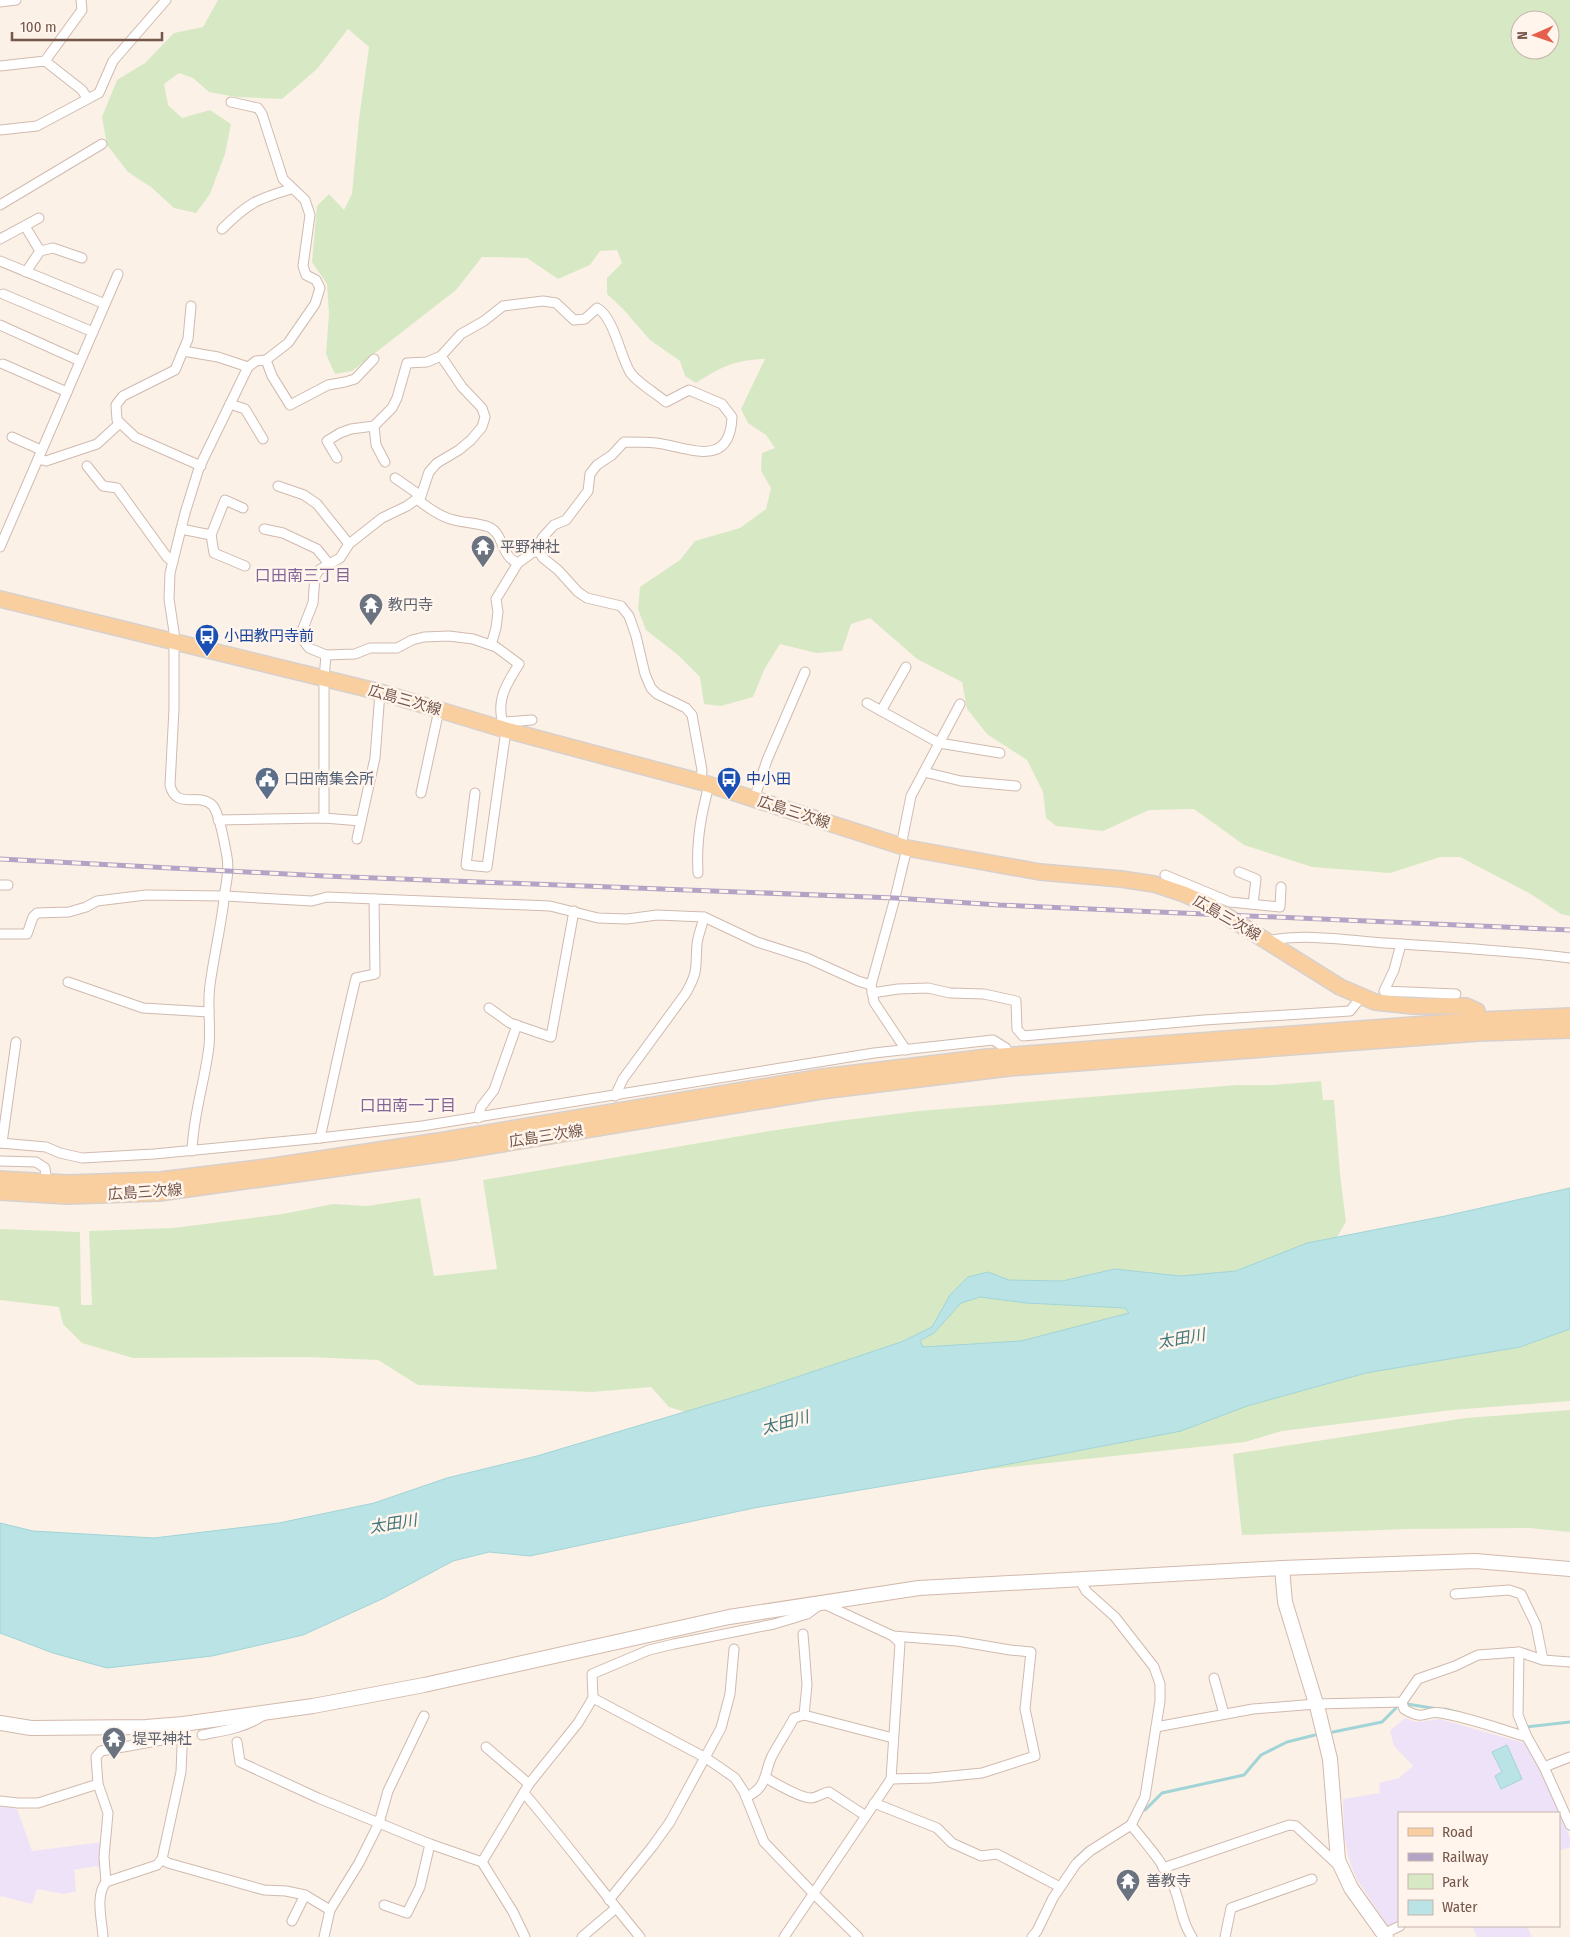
<svg xmlns="http://www.w3.org/2000/svg" width="1570" height="1937" viewBox="0 0 1570 1937" font-family="'Fira Sans Condensed','Noto Sans JP',sans-serif">
<style>
.education{fill:#eee2f8}
.green{fill:#d7e9c4;fill-rule:evenodd}
.water{fill:#bae3e5;stroke:#a1d4d7;fill-rule:evenodd}
.lines{fill:none;stroke-linecap:round;stroke-linejoin:round}
.stream{stroke:#a1d4d7;stroke-width:3}
.street-casing{stroke:#d0baaf;stroke-width:11}
.secondary-casing{stroke:#d2b9ac;stroke-width:16}
.primary-casing{stroke:#d8d0cd;stroke-width:18}
.street{stroke:#fff;stroke-width:9}
.secondary{stroke:#fff;stroke-width:14}
.primary{stroke:#f9cf9f;stroke-width:15}
.rail-casing{stroke:#b3a4c6;stroke-width:5}
.rail{stroke:#fff5ec;stroke-width:3;stroke-dasharray:9;stroke-linecap:butt}
.labels{text-anchor:middle;stroke-width:5;stroke-linejoin:round;paint-order:stroke}
.worship-label{font-size:15px;fill:#5b616d;stroke:#fff5ec;text-anchor:start}
.transit-label{font-size:15px;fill:#164399;stroke:#fff5ec;text-anchor:start}
.street-label{font-size:15px;fill:#75564b;stroke:#fff5ec}
.service-label{font-size:15px;fill:#4e5e75;stroke:#fff5ec;text-anchor:start}
.neighbourhood-label{font-size:16px;fill:#836698;stroke:#fff5ec}
.water-label{font-size:16px;font-style:italic;fill:#3f767a;stroke:#fff5ec}
</style>
<rect width="100%" height="100%" fill="#fcf1e6"/>
<g class="education">
<path d="M 1405,1718 L 1416,1722 L 1440,1719 L 1524,1743 L 1528,1747 L 1556,1803 L 1570,1838 L 1570,1847 L 1559,1851 L 1559,1813 L 1399,1813 L 1399,1922 L 1391,1926 L 1387,1925 L 1356,1878 L 1349,1859 L 1344,1837 L 1343,1799 L 1380,1793 L 1379,1783 L 1399,1778 L 1413,1766 L 1394,1746 L 1390,1731 Z"/>
<path d="M 0,1806 L 17,1809 L 32,1851 L 103,1842 L 103,1870 L 96,1866 L 74,1870 L 76,1891 L 64,1894 L 37,1889 L 32,1904 L 1,1896 L 0,1899 Z"/>
<path d="M 1472,1926 L 1527,1926 L 1532,1937 L 1477,1937 Z"/>
</g>
<g class="green">
<path d="M 218,0 L 1570,0 L 1570,916 L 1561,914 L 1529,893 L 1460,857 L 1440,857 L 1390,873 L 1312,867 L 1244,845 L 1194,809 L 1149,810 L 1103,831 L 1056,826 L 1046,818 L 1043,792 L 1027,760 L 987,734 L 967,709 L 962,682 L 917,659 L 870,618 L 851,624 L 842,651 L 816,653 L 780,644 L 765,668 L 753,697 L 721,706 L 704,704 L 700,677 L 678,655 L 646,630 L 638,609 L 640,587 L 680,560 L 695,541 L 740,528 L 766,509 L 771,488 L 761,471 L 762,453 L 775,448 L 766,435 L 748,423 L 741,409 L 765,359 C 734,360 721,367 696,383 L 685,376 L 680,361 L 650,340 L 623,309 L 607,294 L 607,278 L 622,263 L 617,250 L 600,251 L 590,265 L 558,279 L 527,258 L 482,257 L 456,290 L 352,371 L 335,374 L 326,354 L 329,314 L 327,284 L 312,262 L 317,206 L 329,194 L 344,210 L 352,194 L 359,119 L 369,47 L 348,29 L 317,69 L 282,99 L 236,97 L 209,92 L 193,78 L 179,73 L 164,84 L 168,105 L 182,118 L 210,110 L 231,124 L 225,154 L 210,194 L 196,213 L 174,208 L 151,187 L 128,172 L 107,145 L 102,117 L 117,80 L 145,63 L 174,33 L 203,27 ZM 1520,20 L 1550,20 L 1550,50 L 1520,50 Z"/>
<path d="M 1321,1081 L 1323,1100 L 1334,1100 L 1340,1174 L 1346,1222 L 1337,1237 L 1307,1243 L 1236,1271 L 1180,1276 L 1115,1269 L 1062,1281 L 1009,1280 L 988,1272 L 968,1277 L 950,1295 L 932,1327 L 901,1342 L 758,1390 L 685,1412 L 669,1407 L 651,1387 L 592,1392 L 418,1385 L 378,1360 L 307,1357 L 133,1358 L 82,1343 L 63,1324 L 59,1307 L 0,1300 L 0,1229 L 80,1232 L 81,1305 L 92,1305 L 89,1231 L 173,1228 L 283,1214 L 333,1204 L 367,1206 L 420,1198 L 434,1276 L 497,1269 L 483,1180 L 770,1131 L 838,1121 L 919,1111 L 1237,1085 L 1273,1085 Z"/>
<path d="M 980,1297 L 1026,1303 L 1125,1308 L 1130,1313 L 1021,1341 L 923,1348 L 920,1342 L 934,1333 L 961,1303 Z"/>
<path d="M 1570,1329 L 1570,1401 L 1452,1410 L 1282,1431 L 1245,1442 L 973,1471 L 1181,1431 L 1247,1406 L 1366,1373 L 1520,1347 Z"/>
<path d="M 1570,1410 L 1570,1532 L 1529,1528 L 1409,1529 L 1242,1535 L 1233,1454 L 1466,1418 Z"/>
</g>
<g class="water">
<path d="M 1570,1188 L 1570,1329 L 1520,1347 L 1366,1373 L 1247,1406 L 1181,1431 L 973,1471 L 754,1508 L 530,1556 L 489,1552 L 453,1561 L 384,1598 L 303,1635 L 212,1656 L 107,1668 L 53,1653 L 0,1633 L 0,1523 L 33,1531 L 154,1538 L 279,1523 L 374,1503 L 447,1478 L 537,1456 L 758,1390 L 901,1342 L 932,1327 L 950,1295 L 968,1277 L 988,1272 L 1009,1280 L 1062,1281 L 1115,1269 L 1180,1276 L 1236,1271 L 1307,1243 L 1445,1216 ZM 980,1297 L 1026,1303 L 1125,1308 L 1129,1313 L 1021,1341 L 923,1347 L 920,1341 L 934,1333 L 961,1303 Z"/>
<path d="M 1507,1745 L 1522,1779 L 1501,1789 L 1495,1776 L 1502,1772 L 1492,1752 Z"/>
</g>
<g class="lines">
<g class="stream">
<path d="M 1407,1704 L 1438,1709"/>
<path d="M 1445,1709 L 1460,1713"/>
<path d="M 1526,1727 L 1570,1722"/>
<path d="M 1333,1732 L 1382,1722 L 1396,1708"/>
<path d="M 1145,1810 L 1162,1793 L 1244,1775 L 1261,1755 L 1287,1742 L 1315,1735"/>
<path d="M 1075,1859 L 1087,1848"/>
</g>
<defs>
<g id="street">
<path d="M 0,2 L 16,0"/>
<path d="M 45,61 L 82,90 L 87,98"/>
<path d="M 0,66 L 45,61 L 82,10 L 81,0"/>
<path d="M 0,130 L 37,126 L 99,93 L 113,61 L 166,0"/>
<path d="M 0,205 L 102,144"/>
<path d="M 25,226 L 40,251"/>
<path d="M 222,229 C 248,203 257,199 291,189"/>
<path d="M 0,239 L 39,218"/>
<path d="M 0,261 L 105,304"/>
<path d="M 26,272 L 40,251 L 53,248 L 82,258"/>
<path d="M 3,294 L 93,332"/>
<path d="M 191,306 L 188,339 L 175,370 L 123,396 L 116,405 L 117,420 L 135,437 L 201,466"/>
<path d="M 0,325 L 80,361"/>
<path d="M 183,351 L 218,357 L 248,367"/>
<path d="M 441,356 L 462,387 L 482,408 L 485,417 L 482,427 L 471,440 L 459,450 L 437,463 L 429,472 L 421,496 L 407,506 L 382,518 L 349,544 L 340,558 L 319,570 L 315,576 L 313,603 L 302,631 L 303,640 L 309,648 L 326,655 L 355,654 L 370,648 L 397,648 L 412,640 L 424,637 L 449,636 L 473,639 L 496,647 L 519,664 C 510,679 499,694 501,713 C 501,719 504,722 502,729"/>
<path d="M 266,360 L 272,376 L 290,405 L 328,385 L 345,382 L 355,379 L 374,359"/>
<path d="M 3,364 L 67,392"/>
<path d="M 230,404 L 245,409 L 263,439"/>
<path d="M 374,426 L 376,445 L 385,462"/>
<path d="M 12,437 L 41,450"/>
<path d="M 337,458 L 327,441 L 340,433 L 351,429 L 374,426 L 392,408 L 397,398 L 407,363 L 427,362 L 441,356 L 461,334 L 484,321 L 503,306 L 543,301 L 556,303 L 574,320 L 585,319 L 597,308 C 614,317 620,356 630,372 C 636,382 657,394 666,402 L 689,390 L 722,404 L 732,417 C 730,470 688,447 656,443 C 646,442 635,442 624,442 L 612,455 L 597,465 L 590,474 L 588,491 L 566,520 L 554,525 L 543,537 L 539,544 L 539,552 L 543,558 L 558,570 L 578,592 L 587,598 L 621,606 L 629,616 L 636,636 L 645,674 L 651,688 L 657,694 L 686,708 L 692,715 L 702,770 L 701,782"/>
<path d="M 38,459 L 46,461 L 97,444 L 120,423"/>
<path d="M 87,466 L 103,486 L 117,488 L 167,557 L 173,562"/>
<path d="M 395,478 L 421,496"/>
<path d="M 278,486 L 304,495 L 317,504 L 349,544"/>
<path d="M 417,499 C 428,508 440,517 454,520 C 465,523 479,523 489,527 C 504,534 501,557 518,563 L 533,552 L 539,552"/>
<path d="M 243,508 L 225,500 L 211,535 L 214,553 L 245,566"/>
<path d="M 181,529 L 211,535"/>
<path d="M 264,529 L 283,533 L 317,549 L 329,564"/>
<path d="M 0,547 L 118,274"/>
<path d="M 491,645 L 496,628 L 498,612 L 496,599 L 518,563"/>
<path d="M 867,703 L 939,743 L 1000,753"/>
<path d="M 881,711 L 906,667"/>
<path d="M 504,722 L 532,720"/>
<path d="M 924,772 L 961,781 L 1016,786"/>
<path d="M 421,793 L 439,710"/>
<path d="M 475,793 L 466,865 L 487,867 L 506,730"/>
<path d="M 754,799 L 767,760 L 805,672"/>
<path d="M 324,818 L 324,679 L 326,655"/>
<path d="M 218,820 L 324,818 L 361,821"/>
<path d="M 357,839 L 375,758 L 380,692"/>
<path d="M 901,846 L 911,796 L 960,704"/>
<path d="M 1239,872 L 1256,879 L 1253,904"/>
<path d="M 698,873 C 696,842 701,815 709,785"/>
<path d="M 1165,875 L 1230,902 L 1280,907 L 1281,887"/>
<path d="M 0,885 L 8,885"/>
<path d="M 0,934 L 27,934 L 33,917 L 37,913 L 69,912 L 86,907 L 97,901 L 146,895 L 225,896 L 312,901 L 327,897 L 550,906 L 598,918 L 627,919 L 657,915 L 704,917 L 757,942 L 807,958 L 858,981 L 871,985"/>
<path d="M 1267,941 C 1304,933 1346,940 1384,943 C 1446,947 1508,950 1570,958"/>
<path d="M 1401,944 L 1394,970 L 1384,991 L 1456,994"/>
<path d="M 68,982 L 143,1008 L 209,1012"/>
<path d="M 872,993 L 898,989 L 928,988 L 950,993 L 984,994 L 1016,1001 L 1017,1029 L 1023,1036 L 1204,1020 L 1350,1011 L 1362,996"/>
<path d="M 489,1008 L 510,1023 L 551,1037 L 574,911"/>
<path d="M 906,1050 L 874,1002 L 871,985 L 895,898 L 907,848"/>
<path d="M 615,1096 L 623,1079 L 686,993 C 699,970 695,968 697,944 C 698,935 702,926 704,917"/>
<path d="M 478,1118 L 481,1107 L 494,1090 L 517,1025"/>
<path d="M 320,1138 C 332,1085 343,1031 356,978 L 375,974 L 374,899"/>
<path d="M 0,1143 L 46,1147 L 60,1153 L 82,1158 L 154,1154 L 320,1138 L 422,1126 L 874,1053 L 993,1040 L 1006,1048 L 1008,1058"/>
<path d="M 2,1143 L 16,1042"/>
<path d="M 192,1151 C 193,1115 205,1081 209,1046 C 211,1026 207,1005 210,985 C 214,954 222,923 225,891 C 227,880 229,869 227,857 C 225,846 220,815 213,806 C 199,791 176,811 170,785 L 174,709 L 174,632 L 169,599 L 170,573 L 185,513 L 199,468 L 248,367 L 256,361 L 266,360 L 288,343 L 315,304 L 320,288 L 316,280 L 306,275 L 303,266 L 310,215 L 305,200 L 283,179 L 262,114 L 258,108 L 231,102"/>
<path d="M 0,1161 L 36,1162 L 45,1168 L 47,1185"/>
<path d="M 1455,1594 L 1509,1590 L 1521,1594 L 1536,1625 L 1543,1660"/>
<path d="M 803,1634 L 807,1685 L 804,1715"/>
<path d="M 1519,1652 L 1518,1715 L 1527,1737 L 1544,1767 L 1570,1825"/>
<path d="M 1214,1678 L 1224,1714"/>
<path d="M 593,1698 L 706,1758 L 735,1778 L 744,1792 L 764,1842 L 813,1893 L 858,1937"/>
<path d="M 1402,1702 L 1404,1709 C 1425,1722 1424,1710 1441,1713 C 1467,1717 1500,1729 1527,1737"/>
<path d="M 1156,1727 L 1253,1709 L 1316,1704 L 1402,1702 L 1418,1679 L 1455,1666 L 1478,1655 L 1519,1652 L 1543,1660 L 1570,1662"/>
<path d="M 202,1735 C 222,1731 245,1728 262,1716"/>
<path d="M 237,1742 L 240,1762 L 318,1798 L 430,1844 L 482,1862 L 513,1912 L 525,1937"/>
<path d="M 486,1747 L 529,1784"/>
<path d="M 1544,1767 L 1570,1757"/>
<path d="M 766,1778 C 777,1784 798,1797 810,1798 C 817,1798 822,1793 829,1792 L 866,1816"/>
<path d="M 891,1779 L 931,1778 L 982,1773 L 1035,1756 L 1025,1709 L 1031,1652 L 1010,1650 L 957,1641 L 893,1636"/>
<path d="M 98,1784 L 96,1757 L 101,1751 L 162,1740"/>
<path d="M 524,1793 C 564,1840 601,1890 640,1937"/>
<path d="M 746,1797 C 768,1788 764,1772 772,1756 C 779,1743 787,1731 794,1718 L 804,1715 L 893,1738"/>
<path d="M 0,1801 L 18,1803 L 38,1803 L 98,1784 L 108,1813 L 104,1857 L 106,1882"/>
<path d="M 874,1803 L 937,1828 L 952,1843 L 981,1856 L 997,1854 L 1060,1887"/>
<path d="M 1131,1825 C 1147,1845 1166,1865 1175,1890 C 1181,1906 1182,1923 1192,1937"/>
<path d="M 162,1859 L 168,1863 L 264,1890 L 286,1891 L 305,1895 L 330,1910"/>
<path d="M 482,1862 L 529,1784 L 578,1723 L 593,1698 L 592,1674 L 649,1650 L 674,1644 L 774,1624 L 807,1614 L 822,1603 L 893,1636 L 900,1643 L 891,1779 L 784,1937"/>
<path d="M 1163,1868 L 1289,1825 L 1296,1826 L 1340,1867"/>
<path d="M 609,1900 L 652,1847 L 670,1822 L 721,1728 L 730,1694 L 734,1649"/>
<path d="M 384,1905 L 407,1913 L 420,1887 L 430,1844"/>
<path d="M 292,1921 L 305,1895"/>
<path d="M 1383,1934 L 1400,1926"/>
<path d="M 103,1937 C 102,1920 95,1896 106,1882 L 157,1865 L 162,1859 L 181,1772 L 183,1724"/>
<path d="M 324,1937 L 330,1910 L 359,1863 L 379,1823 L 388,1791 L 424,1716"/>
<path d="M 582,1937 L 616,1908"/>
<path d="M 1032,1937 L 1037,1931 L 1053,1898 L 1076,1864 L 1090,1851 L 1131,1825 L 1145,1797 L 1160,1701 L 1160,1684 L 1154,1667 L 1115,1617 L 1086,1591 L 1080,1580"/>
<path d="M 1225,1937 L 1231,1908 L 1312,1879"/>
</g>
<g id="secondary">
<path d="M 1282,1568 L 1285,1602 L 1318,1710 L 1330,1759 L 1338,1860 L 1351,1888 L 1386,1937"/>
<path d="M 0,1723 L 31,1728 L 146,1727 L 183,1724 L 313,1706 L 424,1685 L 729,1617 L 919,1588 L 1282,1568 L 1475,1561 L 1570,1569"/>
</g>
<g id="primary">
<path d="M 0,599 L 380,692 L 506,730 L 701,782 L 907,848 L 1040,872 L 1121,879 L 1154,884 L 1184,894 L 1209,905 L 1340,987 L 1375,1002 L 1413,1006 L 1466,1006 L 1477,1011 L 1479,1026"/>
<path d="M 0,1179 L 67,1183 L 160,1180 L 274,1166 L 445,1140 L 822,1077 L 988,1057 L 1479,1020 L 1570,1016"/>
<path d="M 0,1192 L 67,1196 L 159,1193 L 447,1153 L 821,1091 L 1009,1068 L 1479,1033 L 1570,1030"/>
</g>
</defs>
<use href="#street" class="street-casing"/>
<use href="#secondary" class="secondary-casing"/>
<use href="#primary" class="primary-casing"/>
<use href="#street" class="street"/>
<use href="#secondary" class="secondary"/>
<use href="#primary" class="primary"/>
<defs>
<path id="rail" d="M 0,859 L 324,876 L 895,898 L 999,905 L 1570,930"/>
</defs>
<use href="#rail" class="rail-casing"/>
<use href="#rail" class="rail"/>
</g>
<defs>
<symbol id="temple-pin" viewBox="-11 -11 22 30"><path d="M0 17L-7.5 6A9.5 9.5 0 1 1 7.5 6Z" fill="#6b7280" stroke="#fff5ec"/><path d="M0-6L5-2H3V0L6.5 2.5H4V6H1.5V3h-3V6H-4V2.5H-6.5L-3 0V-2H-5Z" fill="#fff"/></symbol>
<symbol id="bus-pin" viewBox="-11 -11 22 30"><path d="M0 17L-7.5 6A9.5 9.5 0 1 1 7.5 6Z" fill="#1a4fb4" stroke="#fff5ec"/><path d="M-5-6H5V4H4V6H2V4H-2V6H-4V4H-5ZM-3.5-4V0h7V-4ZM-3.5 1.2v1.5H-2V1.2ZM2 1.2v1.5H3.5V1.2Z" fill="#fff"/></symbol>
<symbol id="civic-pin" viewBox="-11 -11 22 30"><path d="M0 17L-7.5 6A9.5 9.5 0 1 1 7.5 6Z" fill="#5c6f8a" stroke="#fff5ec"/><path d="M-.6-6.5H3V-4.5H.6V-3L4-1V1h2V6H-6V1h2V-1L-.6-3ZM-1.2 2.5V6h2.4V2.5Z" fill="#fff"/></symbol>
</defs>
<g fill-rule="evenodd">
<use href="#temple-pin" x="469" y="533" width="28" height="38"/>
<use href="#temple-pin" x="357" y="591" width="28" height="38"/>
<use href="#bus-pin" x="193" y="622" width="28" height="38"/>
<use href="#civic-pin" x="253" y="765" width="28" height="38"/>
<use href="#bus-pin" x="715" y="765" width="28" height="38"/>
<use href="#temple-pin" x="100" y="1725" width="28" height="38"/>
<use href="#temple-pin" x="1114" y="1867" width="28" height="38"/>
</g>
<g class="labels">
<g class="worship-label">
<text x="500" y="552">平野神社</text>
<text x="388" y="610">教円寺</text>
<text x="132" y="1744">堤平神社</text>
<text x="1146" y="1886">善教寺</text>
</g>
<g class="transit-label">
<text x="224" y="641">小田教円寺前</text>
<text x="746" y="784">中小田</text>
</g>
<g class="street-label">
<text transform="translate(405 700) rotate(16)" y="5">広島三次線</text>
<text transform="translate(794 812) rotate(18)" y="5">広島三次線</text>
<text transform="translate(1227 918) rotate(30)" y="5">広島三次線</text>
<text transform="translate(546 1136) rotate(-9)" y="5">広島三次線</text>
<text transform="translate(145 1192) rotate(-4)" y="5">広島三次線</text>
</g>
<g class="service-label">
<text x="284" y="784">口田南集会所</text>
</g>
<g class="neighbourhood-label">
<text x="303" y="581">口田南三丁目</text>
<text x="408" y="1111">口田南一丁目</text>
</g>
<g class="water-label">
<text transform="translate(1181 1338) rotate(-10)" y="6">太田川</text>
<text transform="translate(785 1422) rotate(-15)" y="6">太田川</text>
<text transform="translate(393 1523) rotate(-9)" y="6">太田川</text>
</g>
</g>
<rect x="1398" y="1812" width="162" height="115" fill="#fff5ec" stroke="#c8b5ac"/>
<rect x="1408" y="1828" width="25" height="8" fill="#f9cf9f" stroke="#c8b5ac"/>
<text x="1442" y="1837" font-size="15" fill="#75564b">Road</text>
<rect x="1408" y="1853" width="25" height="8" fill="#b3a4c6" stroke="#c8b5ac"/>
<text x="1442" y="1862" font-size="15" fill="#75564b">Railway</text>
<rect x="1408" y="1874" width="25" height="15" fill="#d7e9c4" stroke="#c8b5ac"/>
<text x="1442" y="1887" font-size="15" fill="#75564b">Park</text>
<rect x="1408" y="1900" width="25" height="15" fill="#bae3e5" stroke="#c8b5ac"/>
<text x="1442" y="1912" font-size="15" fill="#75564b">Water</text>
<g transform="translate(1535 35) rotate(268)"><circle r="24" fill="#fff5ec" stroke="#c8b5ac"/>
<path d="M0-4L9 19L0 12L-9 19Z" fill="#e4604d"/>
<text y="-8" font-size="14" font-weight="bold" text-anchor="middle" fill="#75564b">N</text>
</g>
<path d="M12 32v8h150v-8" fill="none" stroke="#75564b" stroke-width="2.5"/>
<text x="20" y="32" font-size="15" fill="#75564b" stroke="#fff5ec" stroke-width="4" paint-order="stroke">100 m</text>
</svg>
